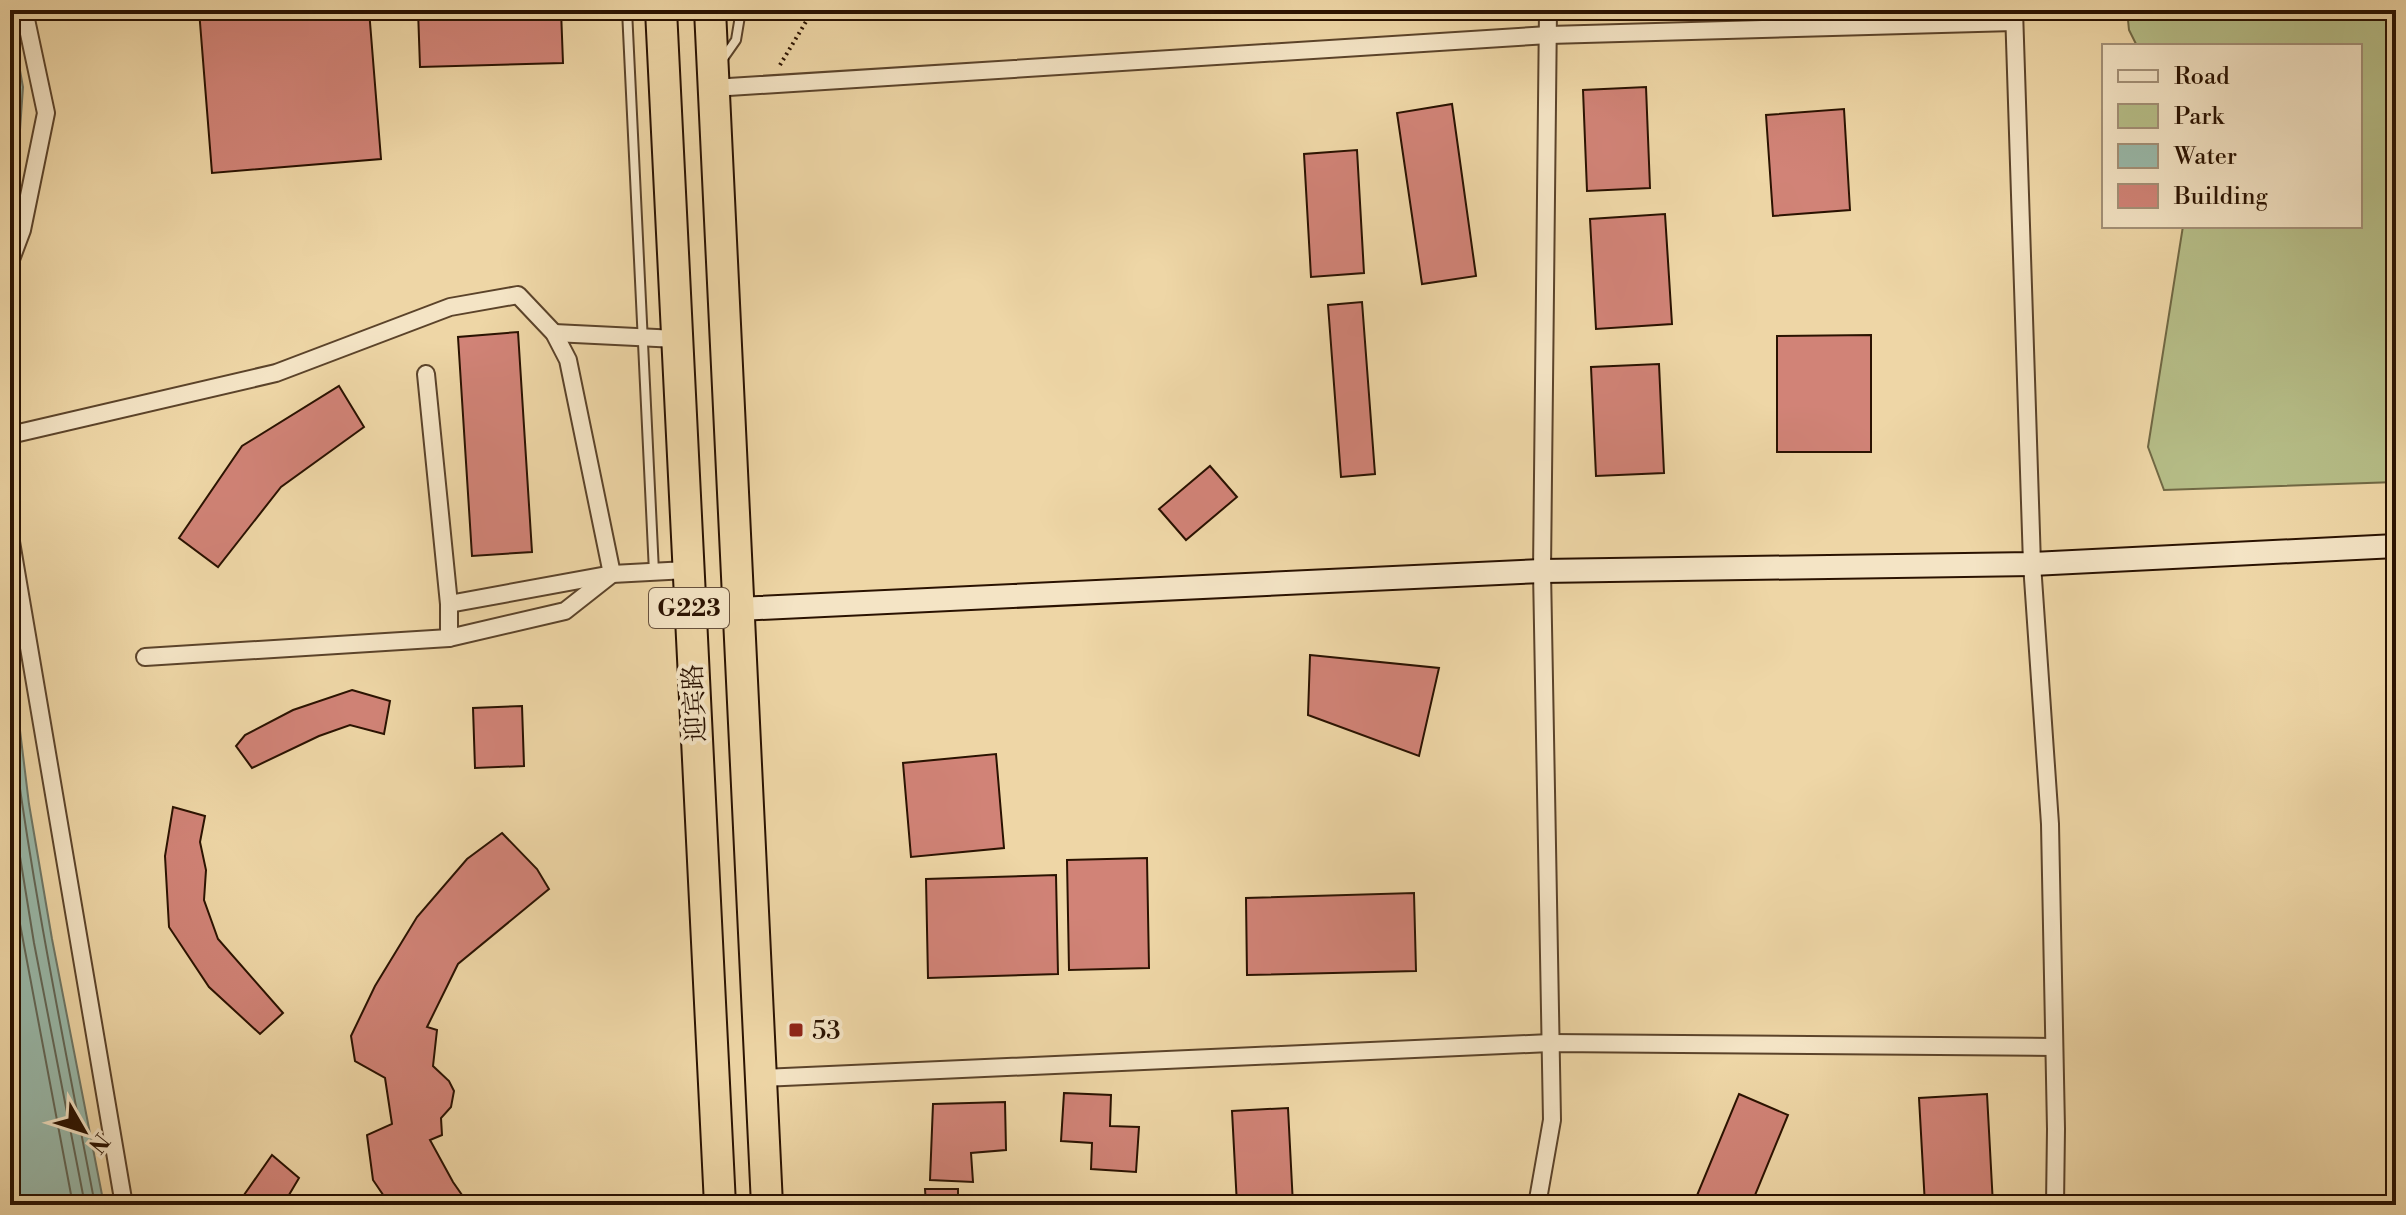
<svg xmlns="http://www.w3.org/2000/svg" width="2406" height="1215" viewBox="0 0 2406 1215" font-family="'Libre Bodoni','Noto Serif SC',serif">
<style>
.green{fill:#b6be88;stroke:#706844;stroke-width:2}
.water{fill:#99b9aa;stroke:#6d7666;stroke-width:2}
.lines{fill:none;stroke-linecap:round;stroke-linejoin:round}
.shore{stroke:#626656;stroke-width:2}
.building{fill:#d18377;stroke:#2a1201;stroke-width:2}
.lane-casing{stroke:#5b432a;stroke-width:12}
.street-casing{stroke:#5b432a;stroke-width:20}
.secondary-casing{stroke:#2a1201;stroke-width:26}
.highway-casing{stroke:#2a1201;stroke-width:34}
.path{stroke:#2a1201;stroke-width:4;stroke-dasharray:2 4;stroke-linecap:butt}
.lane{stroke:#f4e4c5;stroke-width:8}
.street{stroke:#f4e4c5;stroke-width:16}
.secondary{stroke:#f4e4c5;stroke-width:22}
.highway{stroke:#eed6a6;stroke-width:30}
.poi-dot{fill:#8f2418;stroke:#f4e4c5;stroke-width:3}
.labels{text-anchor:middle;stroke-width:8;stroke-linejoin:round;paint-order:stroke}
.shield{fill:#f4e4c5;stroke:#67513c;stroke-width:2}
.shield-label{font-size:24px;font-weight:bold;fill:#2a1201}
.street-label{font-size:26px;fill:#2a1201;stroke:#f4e4c5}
.poi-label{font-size:26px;fill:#2a1201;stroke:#f4e4c5;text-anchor:start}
</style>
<rect width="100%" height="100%" fill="#eed6a6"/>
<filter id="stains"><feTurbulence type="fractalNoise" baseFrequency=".0025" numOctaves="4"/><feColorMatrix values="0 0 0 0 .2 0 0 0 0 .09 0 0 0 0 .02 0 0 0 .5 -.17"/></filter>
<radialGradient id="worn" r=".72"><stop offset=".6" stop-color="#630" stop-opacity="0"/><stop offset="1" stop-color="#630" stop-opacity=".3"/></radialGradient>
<path class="green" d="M 2127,10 L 2396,10 L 2396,482 L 2164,490 L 2148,447 L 2183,226 L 2360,226 L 2360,46 L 2137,46 L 2129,30 Z"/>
<g class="water">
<path d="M 10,15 L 23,87 L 14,215 L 10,228 Z"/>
<path d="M 10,649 L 29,804 L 52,939 L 104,1205 L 10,1205 Z"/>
</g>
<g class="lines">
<g class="shore">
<path d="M 10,60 L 15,88 L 10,157"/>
<path d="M 10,714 C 30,879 64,1042 95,1205"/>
<path d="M 10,795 L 34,943 L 85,1205"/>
<path d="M 10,871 L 73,1205"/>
</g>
</g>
<g class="building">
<path d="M 199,10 L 369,10 L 381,159 L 212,173 Z"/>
<path d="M 418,10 L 561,10 L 563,63 L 420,67 Z"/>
<path d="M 1646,87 L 1650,188 L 1587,191 L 1583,90 Z"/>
<path d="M 1452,104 L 1476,276 L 1422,284 L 1397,113 Z"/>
<path d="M 1844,109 L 1850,210 L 1773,216 L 1766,115 Z"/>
<path d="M 1357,150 L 1364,273 L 1311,277 L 1304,154 Z"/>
<path d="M 1665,214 L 1672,324 L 1596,329 L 1590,219 Z"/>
<path d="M 1362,302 L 1375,474 L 1341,477 L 1328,305 Z"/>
<path d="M 518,332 L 532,552 L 472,556 L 458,337 Z"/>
<path d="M 1871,335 L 1871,452 L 1777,452 L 1777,336 Z"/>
<path d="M 1659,364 L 1664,473 L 1596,476 L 1591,367 Z"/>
<path d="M 339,386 L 364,427 L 281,487 L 218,567 L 179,538 L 242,446 Z"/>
<path d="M 1210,466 L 1237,497 L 1186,540 L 1159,509 Z"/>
<path d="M 1310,655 L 1439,668 L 1419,756 L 1308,715 Z"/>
<path d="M 352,690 L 390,701 L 384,734 L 350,725 L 319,736 L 252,768 L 236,746 L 245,735 L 293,710 Z"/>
<path d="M 522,706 L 524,766 L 475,768 L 473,708 Z"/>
<path d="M 996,754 L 1004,848 L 911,857 L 903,763 Z"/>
<path d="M 173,807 L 205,816 L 200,842 L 206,870 L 204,900 L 218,939 L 283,1013 L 260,1034 L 209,987 L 169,927 L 165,856 Z"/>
<path d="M 502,833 L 537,869 L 549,889 L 458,964 L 427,1027 L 437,1030 L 433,1066 L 449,1081 L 454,1091 L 451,1107 L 441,1118 L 442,1135 L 430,1140 L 453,1182 L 469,1205 L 390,1205 L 373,1180 L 367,1135 L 392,1124 L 385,1078 L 355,1061 L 351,1036 L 375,986 L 417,917 L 467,859 Z"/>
<path d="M 1147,858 L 1149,968 L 1069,970 L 1067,860 Z"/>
<path d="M 1056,875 L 1058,974 L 928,978 L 926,879 Z"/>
<path d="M 1414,893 L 1416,971 L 1247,975 L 1246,898 Z"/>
<path d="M 1064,1093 L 1111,1095 L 1110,1126 L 1139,1127 L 1136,1172 L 1091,1169 L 1092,1143 L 1061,1141 Z"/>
<path d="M 1739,1094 L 1788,1115 L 1751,1205 L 1693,1205 Z"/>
<path d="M 1987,1094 L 1993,1205 L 1925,1205 L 1919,1098 Z"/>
<path d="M 1005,1102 L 1006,1150 L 971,1153 L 973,1182 L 930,1180 L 933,1104 Z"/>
<path d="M 1288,1108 L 1293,1205 L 1237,1205 L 1232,1111 Z"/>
<path d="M 272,1155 L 299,1178 L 283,1205 L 237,1205 Z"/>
<path d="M 925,1189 L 958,1189 L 958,1205 L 926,1205 Z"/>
</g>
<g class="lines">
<defs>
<g id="lane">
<path d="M 627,10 L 654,572"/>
<path d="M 722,60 L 736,40 L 741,10"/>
</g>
<g id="street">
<path d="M 2014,10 L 2032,564 L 2050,824 L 2056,1129 L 2055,1205"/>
<path d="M 713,88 L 1549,35 L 2014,22"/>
<path d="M 10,262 L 22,230 L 46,113 L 24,10"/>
<path d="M 554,333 L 677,339"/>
<path d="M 426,374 L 449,604 L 607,575"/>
<path d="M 10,435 L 276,373 L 450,307 L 518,295 L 554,333 L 568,360 L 612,574 L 687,570"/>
<path d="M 10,536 L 124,1205"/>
<path d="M 449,604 L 449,638"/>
<path d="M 145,657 L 449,638 L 565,611 L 612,574"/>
<path d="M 761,1078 L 1550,1043 L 2054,1047"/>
<path d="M 1537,1205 L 1552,1120 L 1542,571 L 1548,10"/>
</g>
<path id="secondary" d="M 738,609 L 1542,571 L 2032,564 L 2396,546"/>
<g id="highway">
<path d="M 661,10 L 720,1205"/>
<path d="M 710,10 L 767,1205"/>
</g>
</defs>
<use href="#lane" class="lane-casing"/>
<use href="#street" class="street-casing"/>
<use href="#secondary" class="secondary-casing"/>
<use href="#highway" class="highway-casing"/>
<path class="path" d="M 780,65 L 813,10"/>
<use href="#lane" class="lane"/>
<use href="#street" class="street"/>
<use href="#secondary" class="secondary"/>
<use href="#highway" class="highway"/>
</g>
<rect class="poi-dot" x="788" y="1022" width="16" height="16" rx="4"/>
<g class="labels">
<rect class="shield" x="649" y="588" width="80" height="40" rx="6"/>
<g class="shield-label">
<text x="689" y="616">G223</text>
</g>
<g class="street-label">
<text transform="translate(694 703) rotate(-93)" y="9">迎宾路</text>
</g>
<g class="poi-label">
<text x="812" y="1039">53</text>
</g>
</g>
<rect width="2406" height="1215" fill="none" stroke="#eed6a6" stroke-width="40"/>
<rect x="12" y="12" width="2382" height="1191" fill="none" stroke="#2a1201" stroke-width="4"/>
<rect x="20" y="20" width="2366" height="1175" fill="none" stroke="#2a1201" stroke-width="2"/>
<rect x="2102" y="44" width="260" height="184" fill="#f4e4c5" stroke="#a39077" stroke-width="2"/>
<rect x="2118" y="70" width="40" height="12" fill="#f4e4c5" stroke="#a39077" stroke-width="2"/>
<text x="2174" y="84" font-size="24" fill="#2a1201">Road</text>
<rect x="2118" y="104" width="40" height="24" fill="#b6be88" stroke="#a39077" stroke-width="2"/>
<text x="2174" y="124" font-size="24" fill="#2a1201">Park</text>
<rect x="2118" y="144" width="40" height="24" fill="#99b9aa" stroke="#a39077" stroke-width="2"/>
<text x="2174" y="164" font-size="24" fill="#2a1201">Water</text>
<rect x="2118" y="184" width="40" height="24" fill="#d18377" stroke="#a39077" stroke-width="2"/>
<text x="2174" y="204" font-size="24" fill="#2a1201">Building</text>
<g transform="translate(84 1131) rotate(129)" stroke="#f4e4c5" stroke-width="6" paint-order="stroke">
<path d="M0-6L14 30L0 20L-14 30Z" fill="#2a1201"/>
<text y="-12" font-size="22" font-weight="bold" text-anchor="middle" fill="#2a1201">N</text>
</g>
<rect width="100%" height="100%" filter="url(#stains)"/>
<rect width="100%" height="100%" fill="url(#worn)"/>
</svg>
